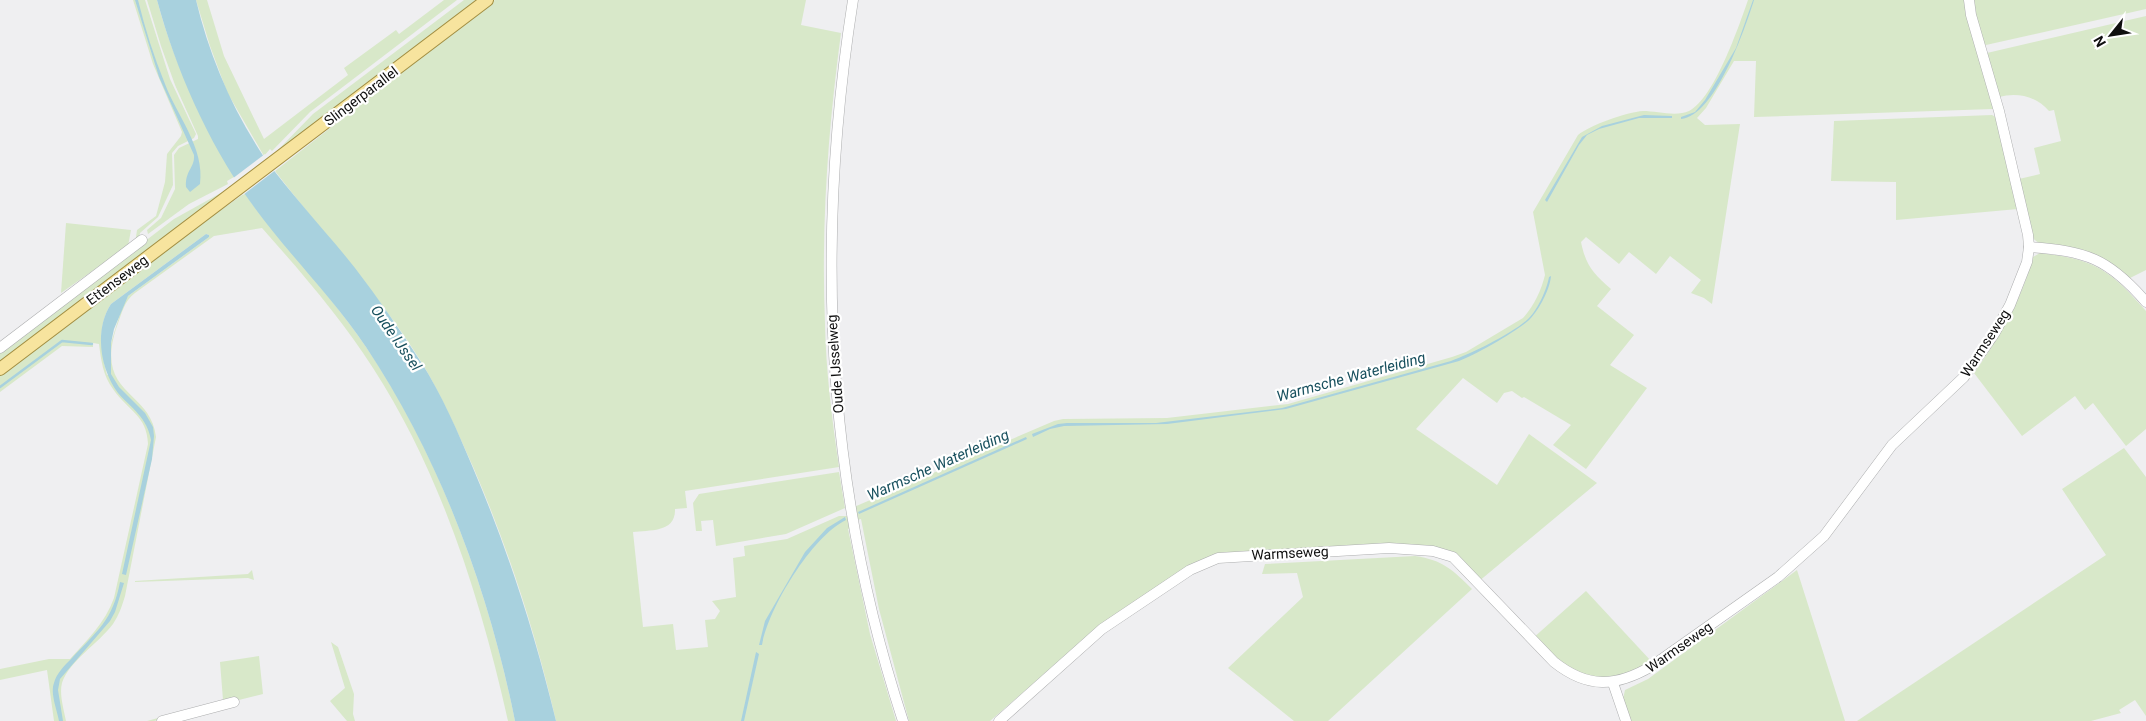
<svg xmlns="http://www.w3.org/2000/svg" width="2146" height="721" viewBox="0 0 2146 721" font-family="Roboto,sans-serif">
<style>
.green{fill:#d8e8c9;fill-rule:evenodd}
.water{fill:#a8d1de}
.pier{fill:#efeff1}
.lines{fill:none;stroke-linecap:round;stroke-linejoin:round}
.stream{stroke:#a8d1de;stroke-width:2.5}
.minor-casing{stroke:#adaeaf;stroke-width:11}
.major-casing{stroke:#a28e42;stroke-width:14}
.minor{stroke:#fff;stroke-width:10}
.major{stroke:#f7e49e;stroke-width:12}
.labels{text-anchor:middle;stroke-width:4.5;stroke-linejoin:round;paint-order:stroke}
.street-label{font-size:14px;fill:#0f0f0f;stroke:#fff}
.water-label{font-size:15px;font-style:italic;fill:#18505e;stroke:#fff}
</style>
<rect width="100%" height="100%" fill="#efeff1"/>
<g class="green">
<path d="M 133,0 L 145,0 L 170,79 L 196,134 L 194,138 L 178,146 L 172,153 L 173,185 L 158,217 L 140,233 L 139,241 L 135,244 L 137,230 L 156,216 L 165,182 L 167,154 L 181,136 L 182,132 L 153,64 Z"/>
<path d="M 147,0 L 157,0 C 174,64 202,120 234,177 L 227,181 L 228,184 L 189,204 L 148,234 L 147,230 L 161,218 L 175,189 L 174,155 L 179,148 L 198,139 L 198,136 L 175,85 L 161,46 Z"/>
<path d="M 196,0 L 207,0 L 224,56 L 264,139 L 348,75 L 344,68 L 396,30 L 399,34 L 444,0 L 457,0 L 310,112 L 272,151 L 270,149 L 264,156 L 227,92 L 210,46 Z"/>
<path d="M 464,0 L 479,0 L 277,151 L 313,114 Z"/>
<path d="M 495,0 L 806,0 L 801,25 L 841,33 C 828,129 821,226 825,324 C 826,372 832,419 839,467 L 685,491 L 687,508 L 675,509 C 676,533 649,530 633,532 L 643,627 L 673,624 L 676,650 L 708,647 L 705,620 L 715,619 L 720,611 L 712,601 L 736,597 L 733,558 L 745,556 L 744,546 L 787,539 L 839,516 L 847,516 L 851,528 L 848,529 L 870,634 L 896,721 L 556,721 C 536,635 509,550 474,469 C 458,433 442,397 422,363 C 379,294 324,235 275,171 Z"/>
<path d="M 1748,0 L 1967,0 L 1993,109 L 1754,117 L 1756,61 L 1734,61 L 1706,108 L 1697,118 L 1705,125 L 1740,124 L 1712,304 L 1704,298 L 1691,293 L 1701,280 L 1670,256 L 1656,274 L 1629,252 L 1619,264 L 1586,237 L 1581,242 C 1586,266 1593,273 1611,289 L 1597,306 L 1634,335 L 1610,365 L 1647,388 L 1586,469 L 1553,445 L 1571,425 L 1524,397 L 1522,398 L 1512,391 L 1504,393 L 1497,403 L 1463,378 L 1416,429 L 1497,485 L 1529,434 L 1597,483 L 1478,582 L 1449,553 L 1241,552 L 1172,578 L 1124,608 L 1096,629 L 990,721 L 909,721 L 879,609 L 861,519 L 857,520 L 854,507 L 1054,421 L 1063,419 L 1167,418 L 1288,404 L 1452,357 L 1466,352 L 1523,318 C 1534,306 1541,291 1545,275 L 1533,212 L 1578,135 C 1590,125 1627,112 1643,111 C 1657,111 1676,117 1689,111 C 1714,99 1739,26 1748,0 Z"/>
<path d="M 1973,0 L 2146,0 L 2146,9 L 1986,45 L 1984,44 L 1977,21 Z"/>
<path d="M 2146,16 L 2146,270 L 2128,279 L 2111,266 L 2040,244 L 2031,237 L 2019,179 L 2040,174 L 2034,148 L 2061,141 L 2054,110 L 2049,111 C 2036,96 2017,92 1999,97 L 1987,53 Z"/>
<path d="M 1992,115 L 1997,118 L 2018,209 L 1896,220 L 1896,182 L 1831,181 L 1834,121 Z"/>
<path d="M 226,190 L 226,191 L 0,363 L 0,352 L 174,219 Z"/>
<path d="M 245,193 C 258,214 276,233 292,252 C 316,282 342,312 364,344 C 438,451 490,594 515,721 L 508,721 C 481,600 441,473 373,368 C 341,318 301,272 262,228 L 214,236 L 135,293 C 124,301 122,313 117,326 C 93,396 151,389 156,437 L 125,596 C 122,606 119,615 113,624 C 99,643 69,661 62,683 C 59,694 64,710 66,721 L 54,721 L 47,670 L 0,680 L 0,669 L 49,659 L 70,659 C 87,640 105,623 114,598 L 148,444 C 147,415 128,411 113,389 C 103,376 101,360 99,344 L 93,343 L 93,347 L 62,346 L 0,392 L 0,376 L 198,226 ZM 206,234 L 209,235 L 209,237 L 128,296 L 123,304 L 111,343 L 111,374 L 107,375 C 101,352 97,325 111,304 Z"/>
<path d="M 66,223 L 131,230 L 128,246 L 61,293 Z"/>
<path d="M 2040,253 C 2095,259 2110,270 2146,311 L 2146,429 L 2126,446 L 2093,403 L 2085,410 L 2075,396 L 2022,436 L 1974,373 C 1999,338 2022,299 2033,257 Z"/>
<path d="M 2124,448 L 2146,477 L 2146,716 L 2135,700 L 2119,710 L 2121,713 L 2091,721 L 1857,721 L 2106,555 L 2062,489 Z"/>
<path d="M 839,472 L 845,508 L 786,534 L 716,546 L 713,520 L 701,521 L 702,531 L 696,531 L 693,503 L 699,494 Z"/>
<path d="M 1415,556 C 1443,560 1453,570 1472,589 L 1328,721 L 1294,721 L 1228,668 L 1303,597 L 1297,573 L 1262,574 L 1265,564 Z"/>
<path d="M 252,570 L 254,580 L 248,578 L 135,582 L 135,581 L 248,574 Z"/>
<path d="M 1797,570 L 1845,721 L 1631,721 L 1623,699 L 1625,690 L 1648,679 Z"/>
<path d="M 1586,591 L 1651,661 L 1629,674 L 1599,680 L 1569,671 L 1532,639 Z"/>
<path d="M 331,642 L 338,647 L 354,694 L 353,714 L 355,721 L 347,721 L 330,701 L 345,688 Z"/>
<path d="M 259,656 L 263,694 L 154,721 L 147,721 L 223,700 L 220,662 Z"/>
</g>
<g class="water">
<path d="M 135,0 L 138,0 C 145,29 154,57 165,84 C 177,116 205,148 200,184 L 190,192 L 186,187 C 185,170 195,168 194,155 L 159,77 Z"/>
<path d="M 157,0 L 196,0 C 209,55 232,109 264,157 C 292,196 325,230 355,268 C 378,298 400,330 421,362 C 442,395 458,432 473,468 C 508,550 535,634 556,721 L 515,721 C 489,591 440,458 366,347 C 331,295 285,251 249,200 C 207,140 176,70 157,0 Z"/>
<path d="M 1753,0 L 1754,0 C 1745,29 1715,116 1681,119 L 1681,117 L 1695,112 L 1705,100 L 1736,48 Z"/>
<path d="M 1644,115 L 1672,116 L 1672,118 L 1639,118 L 1599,129 L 1587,135 L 1579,145 L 1547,202 L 1545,200 L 1582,137 L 1602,126 Z"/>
<path d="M 206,234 L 209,235 L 209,237 L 128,296 L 114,329 L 111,343 L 111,374 L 119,387 L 145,413 L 153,427 L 154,436 L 152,459 L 126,575 L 122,574 L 151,440 C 147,417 132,409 118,393 C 100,369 94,330 111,304 Z"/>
<path d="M 1551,276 C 1550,289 1539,310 1530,319 C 1518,331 1475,355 1459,361 L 1286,409 L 1167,424 L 1064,426 L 1050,429 L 1033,437 L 1032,434 L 1058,424 L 1067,423 L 1156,423 L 1282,408 L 1451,361 C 1470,354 1514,333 1529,318 C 1538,309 1547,289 1549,277 Z"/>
<path d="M 1026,437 L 1027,439 L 859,514 L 858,512 Z"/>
<path d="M 845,517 L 846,520 C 812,536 768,609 762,645 L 759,645 L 765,621 L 805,552 L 827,528 Z"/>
<path d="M 120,582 L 124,583 L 115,612 L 110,621 L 60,679 L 58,690 L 63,721 L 59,721 C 57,710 50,693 54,683 C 56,674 65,665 72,658 C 97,631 113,620 120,582 Z"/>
<path d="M 756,652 L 759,654 L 744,721 L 741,721 Z"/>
</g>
<path class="pier" d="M 265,154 L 277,169 L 243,195 L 232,179 Z"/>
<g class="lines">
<path class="stream" d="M 0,387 L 62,341 L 92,344"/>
<defs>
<g id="minor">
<path d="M 853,0 C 815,242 826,487 903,721"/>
<path d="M 2029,247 C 2086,251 2108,258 2146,302"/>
<path d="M 0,348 L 142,240"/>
<path d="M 1613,683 L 1626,721"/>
<path d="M 162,721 L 234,702"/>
<path d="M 999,721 L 1102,629 L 1190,570 L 1218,558 L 1389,548 L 1433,551 L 1453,557 L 1554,662 C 1588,689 1616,687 1652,666 L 1778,577 L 1824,536 L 1892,445 L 1964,377 L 1994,334 L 2010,305 L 2027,262 L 2029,247 L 2028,235 L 1999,111 L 1971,15 L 1969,0"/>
</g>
<path id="major" d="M 0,369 L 487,0"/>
</defs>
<use href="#minor" class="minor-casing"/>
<use href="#major" class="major-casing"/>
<use href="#minor" class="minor"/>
<use href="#major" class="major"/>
</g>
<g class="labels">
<g class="street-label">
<text transform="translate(361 96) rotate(-37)" y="5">Slingerparallel</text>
<text transform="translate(117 280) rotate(-37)" y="5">Ettenseweg</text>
<text transform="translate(1985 343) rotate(-57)" y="5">Warmseweg</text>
<text transform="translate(835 364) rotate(-94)" y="5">Oude IJsselweg</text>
<text transform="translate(1290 553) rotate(-3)" y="5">Warmseweg</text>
<text transform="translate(1679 647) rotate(-35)" y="5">Warmseweg</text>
</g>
<g class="water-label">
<text transform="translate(396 338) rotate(55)" y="5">Oude IJssel</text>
<text transform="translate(1351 377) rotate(-15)" y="5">Warmsche Waterleiding</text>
<text transform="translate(938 465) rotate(-24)" y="5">Warmsche Waterleiding</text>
</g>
</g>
<g transform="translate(2111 35) rotate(240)" stroke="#ffffff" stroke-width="4" paint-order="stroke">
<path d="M0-4L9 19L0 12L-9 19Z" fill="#0f0f0f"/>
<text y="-8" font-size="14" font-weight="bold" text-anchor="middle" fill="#0f0f0f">N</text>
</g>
</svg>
